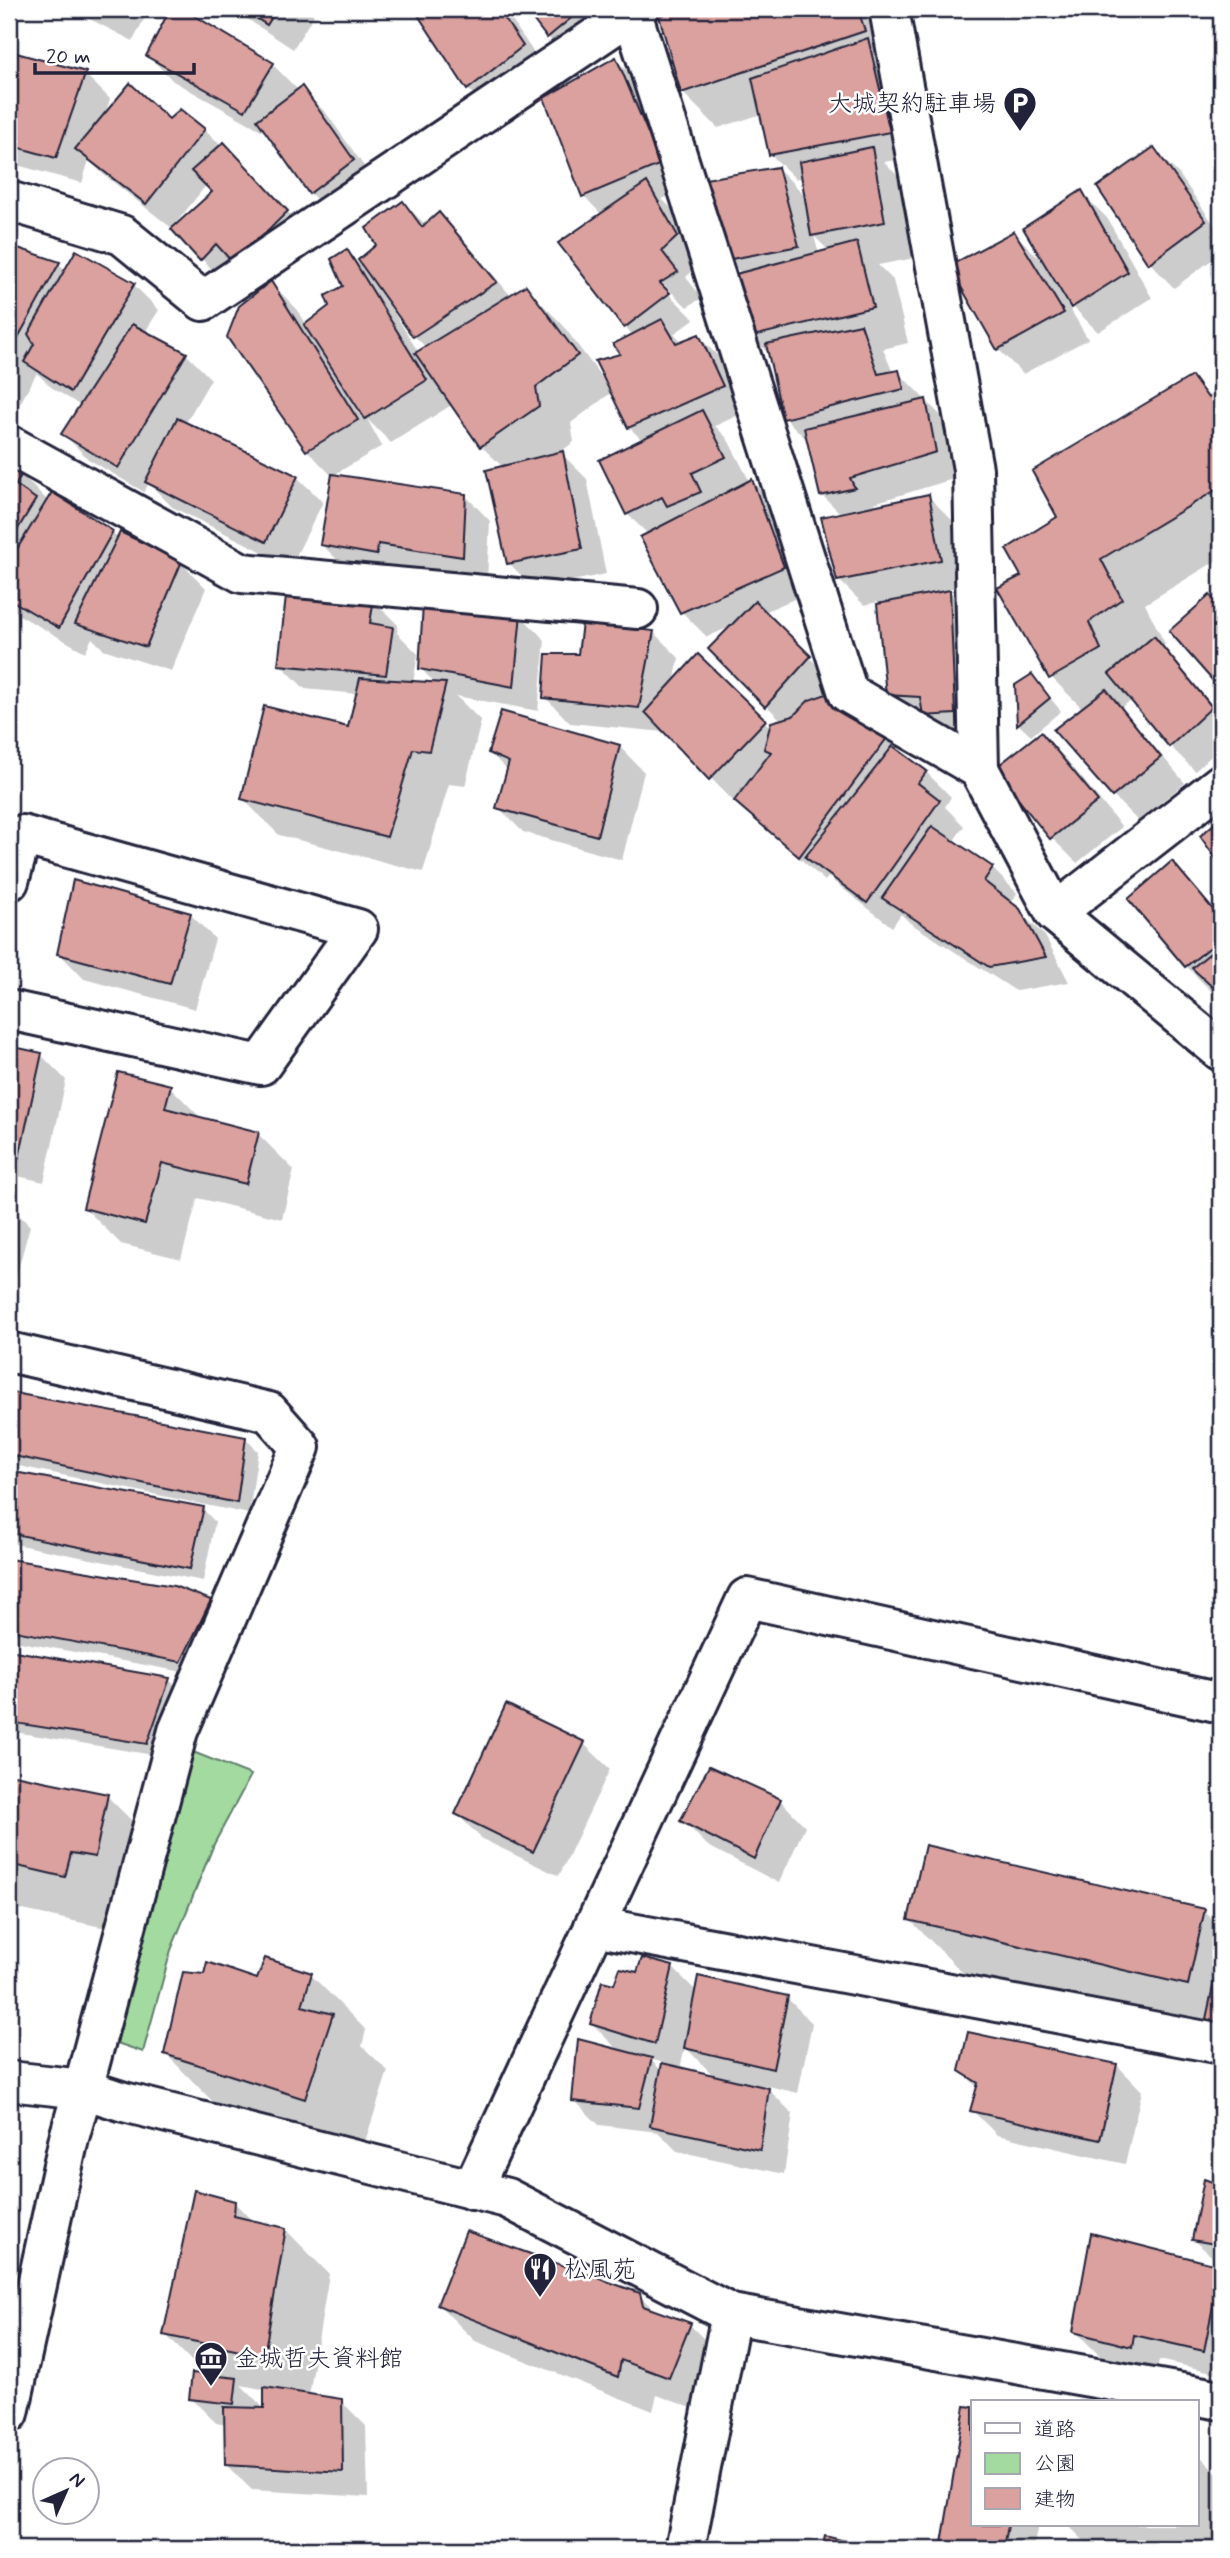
<svg xmlns="http://www.w3.org/2000/svg" width="1230" height="2558" viewBox="0 0 1230 2558" font-family="Mynerve,'Klee One',sans-serif">
<style>
.green{fill:#a2da9f;stroke:#627e6d;stroke-width:2}
.shadow{fill:#0003;fill-rule:evenodd}
.building{fill:#dba19e;stroke:#22223b;stroke-width:2}
.lines{fill:none;stroke-linecap:round;stroke-linejoin:round}
.minor-casing{stroke:#22223b;stroke-width:44}
.tertiary-casing{stroke:#22223b;stroke-width:44}
.minor{stroke:#fff;stroke-width:38}
.tertiary{stroke:#fff;stroke-width:38}
.labels{text-anchor:middle;stroke-width:5;stroke-linejoin:round;paint-order:stroke}
.poi-label{font-size:24px;fill:#22223b;stroke:#fff;text-anchor:start}
</style>
<rect width="100%" height="100%" fill="#fff"/>
<filter id="ink" filterUnits="userSpaceOnUse"><feTurbulence type="fractalNoise" baseFrequency=".0143" numOctaves="2"/><feDisplacementMap in="SourceGraphic" scale="14" xChannelSelector="R" yChannelSelector="G"/><feConvolveMatrix kernelMatrix="1 2 1 2 8 2 1 2 1" color-interpolation-filters="sRGB"/></filter>
<g filter="url(#ink)">
<path class="green" d="M 188,1750 L 251,1775 L 214,1844 L 171,1950 L 143,2052 L 117,2043 Z"/>
<g class="shadow">
<path d="M 70,9 L 149,9 L 133,41 Z"/>
<path d="M 172,9 L 179,9 L 273,65 L 299,91 L 302,89 L 327,114 L 378,186 L 335,218 L 310,193 L 270,135 L 173,81 L 148,55 Z"/>
<path d="M 232,9 L 307,9 L 314,15 L 293,49 Z"/>
<path d="M 416,9 L 504,9 L 547,72 L 493,114 L 468,89 Z"/>
<path d="M 527,9 L 612,9 L 573,62 L 548,37 Z"/>
<path d="M 637,9 L 881,9 L 914,157 L 884,162 L 907,185 L 920,257 L 878,265 L 893,280 L 908,343 L 883,349 L 893,373 L 898,372 L 951,426 L 960,477 L 874,503 L 876,507 L 928,496 L 953,521 L 966,585 L 947,589 L 975,617 L 979,739 L 950,741 L 887,695 L 878,602 L 864,605 L 839,580 L 841,514 L 822,495 L 809,442 L 785,418 L 771,356 L 751,336 L 742,274 L 727,259 L 778,168 L 806,197 L 803,178 L 796,179 L 770,154 L 762,114 L 718,128 L 682,92 L 663,22 L 643,15 ZM 814,236 L 829,251 L 819,254 Z"/>
<path d="M 9,53 L 85,74 L 110,99 L 105,115 L 169,122 L 204,130 L 250,170 L 311,238 L 260,288 L 241,269 L 226,284 L 173,229 L 103,174 L 89,160 L 82,183 L 13,164 L 9,160 ZM 207,184 L 215,192 L 173,227 Z"/>
<path d="M 615,59 L 640,84 L 685,190 L 662,199 L 672,209 L 702,262 L 686,277 L 702,298 L 687,307 L 655,276 L 653,278 L 694,319 L 674,334 L 683,342 L 698,336 L 724,362 L 747,411 L 715,426 L 727,438 L 750,482 L 752,481 L 777,506 L 808,593 L 764,612 L 835,683 L 822,698 L 886,739 L 926,772 L 951,797 L 945,807 L 964,826 L 953,842 L 992,868 L 1017,893 L 1011,904 L 1045,936 L 1069,982 L 1016,991 L 910,923 L 901,914 L 892,927 L 828,877 L 825,881 L 737,802 L 736,804 L 664,730 L 664,732 L 570,723 L 545,697 L 580,656 L 654,633 L 679,658 L 674,683 L 698,657 L 771,728 L 782,721 L 710,649 L 734,625 L 707,637 L 681,611 L 648,534 L 627,514 L 643,441 L 629,427 L 612,392 L 571,423 L 574,442 L 560,452 L 587,479 L 606,574 L 534,589 L 509,563 L 504,468 L 481,446 L 453,404 L 391,443 L 367,419 L 382,446 L 332,476 L 307,450 L 271,283 L 296,308 L 307,325 L 331,306 L 345,287 L 347,252 L 366,271 L 403,203 L 426,225 L 439,214 L 464,240 L 511,296 L 526,288 L 562,324 L 605,382 L 607,381 L 634,336 L 625,327 L 602,215 L 584,196 L 547,99 ZM 392,305 L 414,336 L 427,348 L 419,353 L 390,306 Z"/>
<path d="M 1153,149 L 1179,174 L 1221,235 L 1221,253 L 1174,288 L 1149,262 Z"/>
<path d="M 1081,192 L 1107,218 L 1152,298 L 1098,332 L 1073,307 L 1054,276 L 1051,277 L 1088,339 L 1023,374 L 998,349 L 1014,233 L 1045,264 Z"/>
<path d="M 9,247 L 59,264 L 66,271 L 133,284 L 159,310 L 145,332 L 186,354 L 211,379 L 185,424 L 297,477 L 323,502 L 291,566 L 172,507 L 149,483 L 144,492 L 88,459 L 63,433 L 81,406 L 51,387 L 37,373 L 17,409 L 9,404 Z"/>
<path d="M 1221,324 L 1221,341 L 1213,329 Z"/>
<path d="M 1192,378 L 1211,398 L 1221,392 L 1221,558 L 1145,604 L 1165,644 L 1162,647 L 1221,715 L 1221,747 L 1195,771 L 1170,746 L 1133,700 L 1121,707 L 1185,783 L 1138,821 L 1113,796 L 1083,709 L 1051,677 L 1023,577 L 1059,518 Z"/>
<path d="M 9,467 L 21,474 L 48,501 L 112,532 L 118,539 L 180,562 L 206,588 L 171,671 L 103,649 L 92,638 L 85,652 L 19,615 L 14,609 L 9,618 L 9,566 L 22,544 L 18,541 L 9,556 Z"/>
<path d="M 465,495 L 490,521 L 487,581 L 348,570 L 322,545 Z"/>
<path d="M 373,600 L 398,625 L 397,633 L 418,654 L 413,683 L 437,685 L 421,669 L 520,615 L 545,640 L 538,711 L 456,696 L 481,721 L 465,786 L 449,784 L 423,872 L 279,835 L 243,799 L 349,729 L 358,694 L 305,689 L 280,664 Z"/>
<path d="M 1032,676 L 1061,711 L 1031,736 L 1018,724 L 1016,686 Z"/>
<path d="M 1041,734 L 1066,759 L 1122,827 L 1077,863 L 1051,837 Z"/>
<path d="M 619,746 L 644,772 L 622,860 L 523,832 L 498,807 L 508,771 L 490,753 Z"/>
<path d="M 1171,863 L 1221,917 L 1221,995 L 1215,988 L 1211,991 L 1186,966 Z"/>
<path d="M 190,914 L 215,939 L 195,1009 L 84,979 L 59,953 Z"/>
<path d="M 9,1048 L 41,1055 L 66,1080 L 44,1182 L 9,1174 Z"/>
<path d="M 170,1087 L 202,1119 L 258,1134 L 294,1170 L 282,1219 L 198,1198 L 181,1259 L 121,1244 L 85,1208 Z"/>
<path d="M 9,1205 L 30,1226 L 11,1295 L 9,1295 Z"/>
<path d="M 9,1394 L 245,1438 L 258,1451 L 249,1514 L 9,1464 Z"/>
<path d="M 9,1473 L 203,1509 L 215,1522 L 203,1581 L 9,1543 Z"/>
<path d="M 9,1560 L 174,1587 L 210,1601 L 222,1614 L 194,1674 L 9,1640 Z"/>
<path d="M 9,1652 L 169,1680 L 182,1692 L 159,1756 L 9,1731 Z"/>
<path d="M 507,1707 L 584,1744 L 610,1769 L 559,1876 L 482,1839 L 457,1814 Z"/>
<path d="M 9,1776 L 107,1796 L 163,1852 L 151,1912 L 126,1907 L 120,1931 L 9,1907 Z"/>
<path d="M 780,1800 L 805,1826 L 779,1883 L 708,1846 L 682,1820 Z"/>
<path d="M 1204,1911 L 1221,1928 L 1221,2035 L 965,1975 L 910,1920 Z"/>
<path d="M 9,1927 L 16,1935 L 9,1969 Z"/>
<path d="M 672,1967 L 697,1992 L 787,1998 L 812,2023 L 798,2093 L 764,2085 L 793,2114 L 784,2174 L 677,2151 L 658,2132 L 599,2125 L 574,2100 L 620,2052 L 592,2024 L 615,1986 L 638,1974 ZM 685,2047 L 715,2077 L 680,2069 ZM 650,2059 L 664,2063 L 662,2071 Z"/>
<path d="M 311,1975 L 366,2030 L 362,2046 L 388,2071 L 361,2154 L 221,2110 L 166,2054 L 258,1981 Z"/>
<path d="M 9,2011 L 12,2014 L 15,2071 L 9,2070 Z"/>
<path d="M 1117,2065 L 1142,2091 L 1125,2164 L 997,2135 L 972,2110 L 978,2088 L 961,2070 Z"/>
<path d="M 1206,2182 L 1221,2187 L 1221,2265 L 1194,2240 Z"/>
<path d="M 234,2202 L 253,2222 L 285,2229 L 329,2274 L 309,2396 L 341,2401 L 366,2426 L 368,2497 L 252,2490 L 226,2465 L 226,2425 L 216,2423 L 191,2398 L 207,2377 L 165,2334 ZM 241,2385 L 266,2390 L 266,2410 L 261,2410 L 261,2405 Z"/>
<path d="M 1220,2268 L 1221,2374 L 1159,2360 L 1157,2371 L 1101,2357 L 1075,2331 Z"/>
<path d="M 639,2295 L 656,2312 L 690,2325 L 726,2361 L 705,2413 L 657,2395 L 653,2411 L 475,2341 L 439,2305 Z"/>
<path d="M 967,2408 L 973,2525 L 1038,2525 L 1033,2549 L 942,2549 Z"/>
<path d="M 1197,2453 L 1221,2477 L 1221,2549 L 1092,2549 L 1068,2525 L 1197,2525 Z"/>
</g>
<g class="building">
<path d="M 170,9 L 183,9 L 274,63 L 245,111 L 146,56 Z"/>
<path d="M 242,9 L 277,9 L 267,25 Z"/>
<path d="M 414,9 L 498,9 L 523,46 L 467,90 Z"/>
<path d="M 525,9 L 582,9 L 547,38 Z"/>
<path d="M 682,9 L 858,9 L 865,31 L 681,93 L 659,16 Z"/>
<path d="M 868,38 L 890,132 L 769,155 L 752,78 Z"/>
<path d="M 9,51 L 86,72 L 56,158 L 9,145 Z"/>
<path d="M 616,57 L 661,164 L 582,197 L 544,98 Z"/>
<path d="M 130,83 L 169,119 L 180,109 L 205,129 L 146,204 L 75,149 Z"/>
<path d="M 302,86 L 354,160 L 309,194 L 257,120 Z"/>
<path d="M 224,142 L 288,211 L 234,264 L 216,244 L 200,261 L 171,229 L 212,192 L 191,171 Z"/>
<path d="M 872,147 L 885,222 L 811,236 L 799,162 Z"/>
<path d="M 1154,147 L 1206,221 L 1148,264 L 1097,187 Z"/>
<path d="M 778,167 L 799,246 L 726,260 L 705,179 Z"/>
<path d="M 647,182 L 678,236 L 662,251 L 678,272 L 660,283 L 670,293 L 624,328 L 558,243 Z"/>
<path d="M 1082,190 L 1128,272 L 1071,308 L 1023,228 Z"/>
<path d="M 403,201 L 422,227 L 439,212 L 497,282 L 413,337 L 358,260 L 376,245 L 366,228 Z"/>
<path d="M 1014,231 L 1064,313 L 997,350 L 949,266 Z"/>
<path d="M 857,242 L 873,307 L 749,337 L 728,276 Z"/>
<path d="M 9,245 L 60,262 L 9,354 Z"/>
<path d="M 347,249 L 427,380 L 365,419 L 304,325 L 329,306 L 325,296 L 343,286 L 331,259 Z"/>
<path d="M 76,250 L 135,283 L 71,392 L 24,362 L 34,344 L 28,334 Z"/>
<path d="M 271,281 L 358,420 L 306,451 L 227,337 L 239,306 Z"/>
<path d="M 526,285 L 578,355 L 536,387 L 539,406 L 480,447 L 415,353 Z"/>
<path d="M 662,319 L 676,343 L 699,334 L 723,386 L 628,428 L 595,361 L 620,354 L 613,344 Z"/>
<path d="M 132,324 L 187,353 L 118,468 L 61,434 Z"/>
<path d="M 861,324 L 878,374 L 899,370 L 904,389 L 783,419 L 766,344 Z"/>
<path d="M 1192,376 L 1208,398 L 1221,390 L 1221,487 L 1101,559 L 1122,599 L 1089,622 L 1101,649 L 1049,679 L 997,588 L 1021,576 L 1006,549 L 1057,517 L 1032,471 Z"/>
<path d="M 926,399 L 936,452 L 850,478 L 855,488 L 820,496 L 804,428 Z"/>
<path d="M 702,410 L 726,457 L 692,473 L 701,492 L 667,506 L 662,497 L 626,515 L 599,460 Z"/>
<path d="M 177,418 L 298,476 L 266,542 L 145,482 Z"/>
<path d="M 563,451 L 582,549 L 507,564 L 486,470 Z"/>
<path d="M 9,465 L 22,473 L 16,485 L 36,499 L 16,532 L 9,527 Z"/>
<path d="M 332,474 L 466,494 L 463,557 L 378,544 L 377,555 L 320,545 Z"/>
<path d="M 752,479 L 784,567 L 680,613 L 640,537 Z"/>
<path d="M 52,492 L 113,531 L 59,628 L 9,599 L 9,562 Z"/>
<path d="M 929,494 L 941,560 L 837,581 L 821,517 Z"/>
<path d="M 120,532 L 182,561 L 146,647 L 75,624 Z"/>
<path d="M 287,588 L 374,599 L 370,623 L 393,627 L 386,675 L 278,665 Z"/>
<path d="M 950,590 L 955,714 L 923,716 L 920,697 L 886,695 L 877,604 Z"/>
<path d="M 1210,595 L 1221,609 L 1221,690 L 1169,631 Z"/>
<path d="M 755,601 L 811,656 L 765,707 L 708,649 Z"/>
<path d="M 423,604 L 521,613 L 514,687 L 419,669 Z"/>
<path d="M 582,623 L 654,631 L 639,708 L 543,698 L 546,654 L 578,654 Z"/>
<path d="M 1154,636 L 1212,707 L 1169,747 L 1109,674 Z"/>
<path d="M 698,654 L 766,720 L 709,780 L 645,712 Z"/>
<path d="M 1032,674 L 1050,698 L 1017,725 L 1015,685 Z"/>
<path d="M 360,678 L 446,683 L 429,751 L 413,749 L 387,837 L 241,799 L 264,706 L 348,727 Z"/>
<path d="M 1106,689 L 1161,757 L 1112,797 L 1053,730 Z"/>
<path d="M 829,693 L 887,738 L 799,857 L 734,801 L 771,752 L 764,749 L 771,722 L 793,716 L 809,700 Z"/>
<path d="M 501,711 L 620,745 L 597,836 L 496,808 L 509,762 L 488,753 Z"/>
<path d="M 1041,732 L 1098,801 L 1050,839 L 994,769 Z"/>
<path d="M 893,746 L 927,771 L 918,783 L 940,800 L 867,903 L 805,857 Z"/>
<path d="M 1221,818 L 1221,866 L 1200,836 Z"/>
<path d="M 932,826 L 993,867 L 984,881 L 1020,909 L 1046,957 L 989,967 L 882,898 Z"/>
<path d="M 1172,861 L 1221,919 L 1221,939 L 1185,967 L 1128,899 Z"/>
<path d="M 73,880 L 191,913 L 170,984 L 57,954 Z"/>
<path d="M 1221,944 L 1221,995 L 1192,968 Z"/>
<path d="M 9,1046 L 42,1053 L 19,1158 L 9,1156 Z"/>
<path d="M 118,1072 L 171,1085 L 165,1108 L 259,1132 L 246,1184 L 162,1163 L 145,1224 L 83,1208 Z"/>
<path d="M 9,1392 L 246,1437 L 237,1503 L 9,1455 Z"/>
<path d="M 9,1471 L 204,1507 L 190,1569 L 9,1533 Z"/>
<path d="M 9,1559 L 174,1586 L 211,1600 L 181,1662 L 9,1630 Z"/>
<path d="M 9,1650 L 170,1678 L 147,1744 L 9,1722 Z"/>
<path d="M 506,1704 L 585,1742 L 533,1852 L 455,1814 Z"/>
<path d="M 709,1766 L 781,1799 L 754,1859 L 680,1821 Z"/>
<path d="M 9,1774 L 108,1794 L 95,1857 L 71,1853 L 65,1877 L 9,1864 Z"/>
<path d="M 925,1845 L 1205,1909 L 1188,1985 L 908,1920 Z"/>
<path d="M 1221,1949 L 1221,2023 L 1206,2019 Z"/>
<path d="M 265,1958 L 312,1973 L 302,2006 L 333,2014 L 305,2099 L 164,2054 L 183,1972 L 204,1974 L 207,1962 L 257,1979 Z"/>
<path d="M 642,1958 L 673,1966 L 655,2044 L 590,2024 L 602,1981 L 614,1984 L 620,1968 L 637,1972 Z"/>
<path d="M 698,1976 L 788,1996 L 773,2069 L 684,2048 Z"/>
<path d="M 968,2032 L 1117,2064 L 1100,2140 L 970,2111 L 978,2083 L 959,2071 Z"/>
<path d="M 578,2039 L 652,2058 L 639,2108 L 572,2101 Z"/>
<path d="M 662,2063 L 769,2088 L 760,2150 L 650,2126 Z"/>
<path d="M 1204,2179 L 1221,2185 L 1221,2245 L 1192,2240 Z"/>
<path d="M 194,2190 L 235,2201 L 234,2216 L 286,2228 L 264,2356 L 163,2335 Z"/>
<path d="M 466,2231 L 640,2293 L 643,2306 L 691,2323 L 669,2378 L 621,2360 L 618,2377 L 437,2305 Z"/>
<path d="M 1091,2233 L 1221,2266 L 1204,2351 L 1134,2335 L 1132,2347 L 1073,2332 Z"/>
<path d="M 192,2373 L 237,2378 L 234,2404 L 189,2399 Z"/>
<path d="M 264,2387 L 342,2399 L 343,2472 L 225,2465 L 224,2407 L 264,2408 Z"/>
<path d="M 965,2406 L 973,2407 L 973,2525 L 1008,2525 L 1004,2549 L 941,2549 Z"/>
<path d="M 825,2536 L 849,2542 L 848,2549 L 822,2549 Z"/>
<path d="M 208,2542 L 240,2549 L 206,2549 Z"/>
</g>
<g class="lines">
<defs>
<g id="minor">
<path d="M 889,9 L 973,469 L 979,769 L 1055,913 L 1221,1051"/>
<path d="M 632,13 L 848,693 L 979,769"/>
<path d="M 9,201 L 122,235 L 203,301 L 638,9"/>
<path d="M 9,445 L 242,573 L 638,609"/>
<path d="M 9,881 L 22,835 L 358,929 L 261,1065 L 9,1010"/>
<path d="M 1055,913 L 1221,784"/>
<path d="M 9,1352 L 269,1412 L 300,1447 L 178,1731 L 83,2089"/>
<path d="M 594,1926 L 1221,2044"/>
<path d="M 9,2081 L 83,2089 L 124,2102 L 507,2198 L 731,2314 L 1221,2400"/>
<path d="M 472,2190 L 747,1598 L 1221,1703"/>
<path d="M 685,2549 L 731,2314"/>
</g>
<path id="tertiary" d="M 9,2413 L 69,2138 L 83,2089"/>
</defs>
<use href="#minor" class="minor-casing"/>
<use href="#tertiary" class="tertiary-casing"/>
<use href="#minor" class="minor"/>
<use href="#tertiary" class="tertiary"/>
</g>
</g>
<defs>
<symbol id="parking-pin" viewBox="-11 -11 22 30"><path d="M0 17L-7.5 6A9.5 9.5 0 1 1 7.5 6Z" fill="#22223b" stroke="#fff"/><path d="M-3.5-5.5H1a3.5 3.5 0 0 1 0 7H-1V5.5H-3.5ZM-1-3.4V-.6H.8a1.4 1.4 0 0 0 0-2.8Z" fill="#fff"/></symbol>
<symbol id="restaurant-pin" viewBox="-11 -11 22 30"><path d="M0 17L-7.5 6A9.5 9.5 0 1 1 7.5 6Z" fill="#22223b" stroke="#fff"/><path d="M-5-6h1v4h1v-4h1v4h1v-4h1v5L-1.5 .5V6h-2V.5L-5-1ZM5-6V6H3V1.5H1.5Q1.5-4 5-6Z" fill="#fff"/></symbol>
<symbol id="museum-pin" viewBox="-11 -11 22 30"><path d="M0 17L-7.5 6A9.5 9.5 0 1 1 7.5 6Z" fill="#22223b" stroke="#fff"/><path d="M0-6L6-3V-2H-6V-3ZM-5-1h2V3h-2ZM-1-1h2V3h-2ZM3-1h2V3H3ZM-6 4H6V6H-6Z" fill="#fff"/></symbol>
</defs>
<g fill-rule="evenodd">
<use href="#parking-pin" x="1001" y="84" width="38" height="52"/>
<use href="#restaurant-pin" x="521" y="2250" width="38" height="52"/>
<use href="#museum-pin" x="192" y="2339" width="38" height="52"/>
</g>
<g class="labels">
<g class="poi-label">
<text x="996" y="111" text-anchor="end">大城契約駐車場</text>
<text x="564" y="2277">松風苑</text>
<text x="235" y="2366">金城哲夫資料館</text>
</g>
</g>
<rect width="1230" height="2558" fill="none" stroke="#fff" stroke-width="35"/>
<rect x="18" y="18" width="1195" height="2523" fill="none" stroke="#22223b" stroke-width="2.5" filter="url(#ink)"/>
<rect x="971" y="2400" width="228" height="126" fill="#ffffff" stroke="#a7a7b1" stroke-width="2"/>
<rect x="985" y="2423" width="35" height="10" fill="#ffffff" stroke="#a7a7b1" stroke-width="2"/>
<text x="1034" y="2436" font-size="21" fill="#22223b">道路</text>
<rect x="985" y="2453" width="35" height="21" fill="#a2da9f" stroke="#a7a7b1" stroke-width="2"/>
<text x="1034" y="2470" font-size="21" fill="#22223b">公園</text>
<rect x="985" y="2488" width="35" height="21" fill="#dba19e" stroke="#a7a7b1" stroke-width="2"/>
<text x="1034" y="2506" font-size="21" fill="#22223b">建物</text>
<g transform="translate(66 2491) rotate(45)"><circle r="33" fill="#ffffff" stroke="#a7a7b1" stroke-width="2"/>
<path d="M0-5L12 26L0 18L-12 26Z" fill="#22223b"/>
<text y="-10" font-size="19" font-weight="bold" text-anchor="middle" fill="#22223b">N</text>
</g>
<path d="M35 63v10h159v-10" fill="none" stroke="#22223b" stroke-width="3.5"/>
<text x="46" y="63" font-size="21" fill="#22223b" stroke="#ffffff" stroke-width="5" paint-order="stroke">20 m</text>
</svg>
